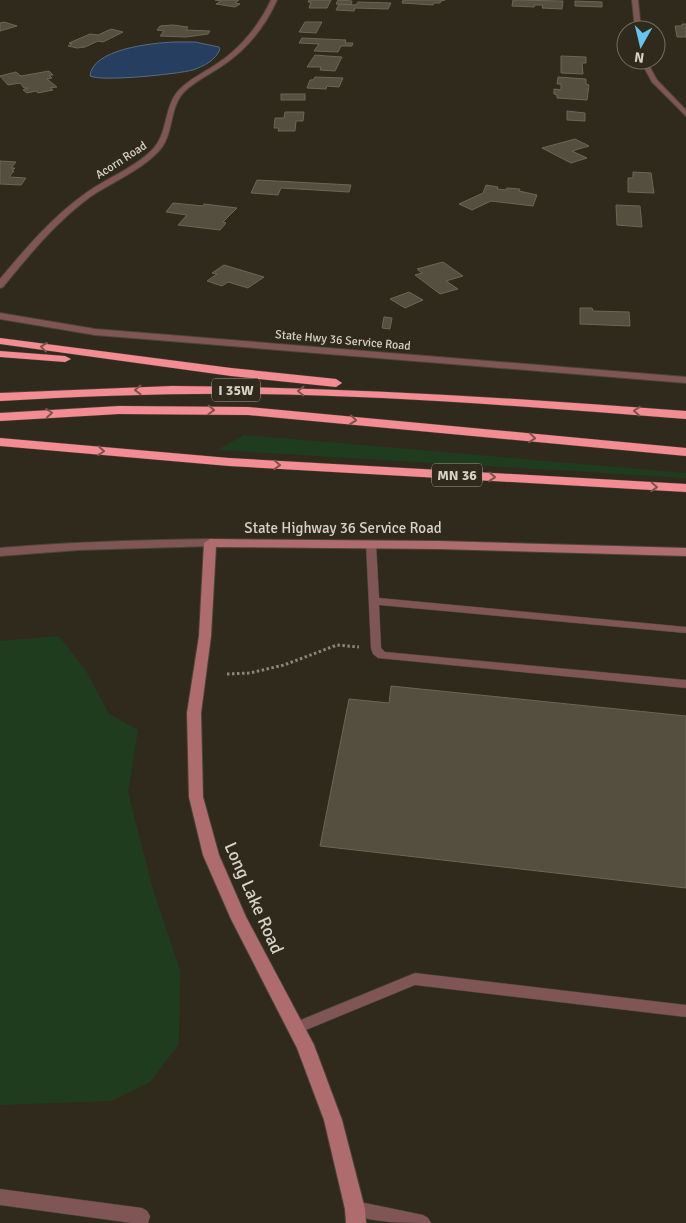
<svg xmlns="http://www.w3.org/2000/svg" width="686" height="1223" viewBox="0 0 686 1223" font-family="Signika,sans-serif">
<style>
.green{fill:#203c1f}
.water{fill:#263f60;stroke:#5a6b7f}
.building{fill:#544f3f;stroke:#6c6656}
.lines{fill:none;stroke-linecap:round;stroke-linejoin:round}
.lane-casing{stroke:#4a4537;stroke-width:1}
.street-casing{stroke:#4a4537;stroke-width:2}
.secondary-casing{stroke:#4a4537;stroke-width:2}
.highway-casing{stroke:#4a4537;stroke-width:1}
.path{stroke:#8a867a;stroke-width:3;stroke-dasharray:2.5 2.5;stroke-linecap:butt}
.lane{fill:#7f5556;fill-rule:evenodd}
.street{fill:#7f5556;fill-rule:evenodd}
.secondary{fill:#ae6c6f;fill-rule:evenodd}
.highway{fill:#f48d93;fill-rule:evenodd}
.oneway{stroke:#7e524b}
.labels{text-anchor:middle;stroke-width:4;stroke-linejoin:round;paint-order:stroke}
.far-street-label{font-size:12px;fill:#d5d2c8;stroke:#2f2a1b}
.shield{fill:#2f2a1b;stroke:#a3a094;stroke-width:1}
.shield-label{font-size:14px;font-weight:bold;fill:#d5d2c8}
.street-label{font-size:15px;fill:#d5d2c8;stroke:#2f2a1b}
.near-street-label{font-size:18px;fill:#d5d2c8;stroke:#2f2a1b}
</style>
<rect width="100%" height="100%" fill="#2f2a1b"/>
<g class="green">
<path d="M 244,435 L 686,473 L 686,478 L 217,450 Z"/>
<path d="M 59,636 L 86,671 L 109,714 L 138,730 L 128,792 L 152,886 L 180,970 L 179,1044 L 150,1082 L 111,1101 L 0,1105 L 0,641 Z"/>
</g>
<path class="water" d="M 174,42 L 195,42 L 219,47 L 220,49 C 216,60 204,66 193,70 C 177,74 103,82 90,76 C 92,49 152,43 174,42 Z"/>
<g class="building">
<path d="M 215,0 L 239,0 L 235,3 L 240,4 L 235,7 L 216,4 L 221,1 Z"/>
<path d="M 309,0 L 331,0 L 327,8 L 309,8 L 311,2 L 308,2 Z"/>
<path d="M 338,0 L 352,1 L 351,5 L 336,4 Z"/>
<path d="M 403,0 L 445,0 L 441,1 L 440,3 L 434,3 L 433,5 L 402,3 Z"/>
<path d="M 513,0 L 563,1 L 562,9 L 542,8 L 543,5 L 535,5 L 534,7 L 512,6 Z"/>
<path d="M 575,1 L 602,2 L 602,7 L 575,6 Z"/>
<path d="M 358,2 L 391,3 L 388,9 L 355,8 L 354,11 L 336,10 L 339,4 L 356,5 Z"/>
<path d="M 4,22 L 17,26 L 0,31 L 0,23 Z"/>
<path d="M 305,22 L 322,22 L 316,33 L 299,32 Z"/>
<path d="M 682,24 L 686,24 L 686,37 L 677,37 L 675,26 L 682,26 Z"/>
<path d="M 173,25 L 188,27 L 186,30 L 210,31 L 208,34 L 186,37 L 160,36 L 164,31 L 157,30 L 160,26 Z"/>
<path d="M 111,29 L 123,32 L 103,42 L 98,41 L 85,47 L 77,48 L 68,46 L 72,44 L 69,43 L 90,34 L 98,35 Z"/>
<path d="M 302,38 L 346,40 L 345,43 L 353,43 L 352,46 L 341,46 L 338,52 L 314,51 L 319,44 L 299,43 Z"/>
<path d="M 315,55 L 327,56 L 342,57 L 335,71 L 320,70 L 321,67 L 307,67 Z"/>
<path d="M 561,56 L 586,57 L 586,63 L 582,63 L 583,74 L 561,73 Z"/>
<path d="M 49,71 L 53,75 L 49,75 L 52,78 L 47,79 L 57,87 L 50,88 L 53,90 L 38,93 L 36,91 L 27,93 L 23,90 L 28,88 L 24,88 L 20,83 L 8,85 L 0,76 L 16,72 L 21,76 Z"/>
<path d="M 315,77 L 343,78 L 339,87 L 327,86 L 326,89 L 307,88 L 310,80 L 313,80 Z"/>
<path d="M 558,77 L 586,79 L 586,84 L 589,85 L 587,100 L 557,98 L 557,95 L 554,94 L 554,89 L 561,90 L 561,84 L 557,84 Z"/>
<rect x="281" y="94" width="24" height="6"/>
<path d="M 567,111 L 585,113 L 585,121 L 567,120 Z"/>
<path d="M 285,112 L 304,112 L 303,121 L 296,121 L 295,131 L 278,131 L 279,128 L 274,128 L 275,118 L 284,118 Z"/>
<path d="M 575,139 L 589,146 L 572,151 L 587,158 L 571,163 L 542,148 Z"/>
<path d="M 0,161 L 16,162 L 11,168 L 15,168 L 12,171 L 14,171 L 9,177 L 26,178 L 21,185 L 0,184 Z"/>
<path d="M 633,172 L 651,173 L 654,193 L 628,192 L 628,178 L 633,178 Z"/>
<path d="M 257,180 L 351,185 L 349,192 L 281,188 L 278,195 L 251,193 Z"/>
<path d="M 486,185 L 498,187 L 497,189 L 506,190 L 507,188 L 520,189 L 519,191 L 537,195 L 533,206 L 491,201 L 472,210 L 459,204 L 483,193 Z"/>
<path d="M 173,203 L 203,206 L 204,204 L 237,208 L 223,222 L 226,223 L 220,230 L 178,225 L 187,215 L 166,212 Z"/>
<path d="M 616,205 L 640,206 L 642,227 L 617,225 Z"/>
<path d="M 443,262 L 463,276 L 446,281 L 458,289 L 440,294 L 415,275 L 422,273 L 417,269 Z"/>
<path d="M 224,265 L 264,277 L 248,288 L 228,282 L 222,286 L 207,281 L 217,274 L 212,273 Z"/>
<path d="M 409,292 L 423,300 L 405,308 L 390,299 Z"/>
<path d="M 580,308 L 592,308 L 593,311 L 629,312 L 630,326 L 580,324 Z"/>
<path d="M 384,317 L 392,318 L 390,329 L 382,328 Z"/>
<path d="M 391,686 L 686,716 L 686,888 L 320,846 L 349,699 L 389,703 Z"/>
</g>
<g class="lines">
<defs>
<g id="lane">
<path d="M 371,541 L 376,544 L 379,598 L 686,627 L 686,633 L 379,605 L 381,648 L 385,652 L 686,680 L 686,688 L 378,658 L 373,654 L 371,648 L 366,544 Z"/>
<path d="M 415,973 L 686,1005 L 686,1017 L 415,985 L 301,1032 L 296,1034 L 291,1032 L 289,1028 L 291,1024 Z"/>
<path d="M 0,1189 L 142,1208 L 147,1211 L 150,1216 L 148,1223 L 132,1223 L 0,1205 Z"/>
<path d="M 355,1201 L 423,1215 L 428,1218 L 431,1223 C 404,1223 375,1223 350,1214 L 347,1209 L 350,1204 Z"/>
</g>
<g id="street">
<path d="M 271,0 L 277,0 C 265,27 246,50 222,66 C 209,75 195,81 184,92 C 168,109 175,136 157,153 C 138,172 112,182 90,197 C 56,222 30,254 3,287 L 0,288 L 0,279 C 26,248 52,217 86,193 C 107,178 134,168 152,150 C 169,133 163,106 180,89 C 190,79 203,73 215,65 C 239,50 259,26 271,0 Z"/>
<path d="M 632,0 L 638,0 L 641,30 L 635,30 Z"/>
<path d="M 640,60 L 646,60 L 657,80 L 686,110 L 686,116 L 652,82 Z"/>
<path d="M 0,313 L 95,329 L 686,377 L 686,383 L 95,335 L 0,319 Z"/>
<path d="M 210,539 L 216,543 L 214,546 L 79,550 L 0,556 L 0,548 C 70,542 140,540 210,539 Z"/>
</g>
<path id="secondary" d="M 210,539 L 439,541 L 686,548 L 686,556 L 439,549 L 216,547 L 211,636 L 201,713 L 203,797 L 219,855 L 246,917 L 314,1045 L 342,1120 L 365,1209 L 366,1223 L 346,1223 L 345,1209 L 324,1120 L 297,1048 L 231,919 L 203,855 L 189,797 L 187,713 L 199,636 L 204,543 Z"/>
<g id="highway">
<path d="M 0,338 L 231,368 L 336,379 L 342,383 L 336,387 L 231,376 L 0,344 Z"/>
<path d="M 0,351 L 65,356 L 71,359 L 65,362 L 0,357 Z"/>
<path d="M 172,386 C 344,387 515,398 686,411 L 686,419 C 543,408 400,396 256,394 C 171,393 86,396 0,401 L 0,393 Z"/>
<path d="M 119,406 L 248,407 L 686,448 L 686,456 L 248,415 L 119,414 L 0,421 L 0,413 Z"/>
<path d="M 0,438 L 229,458 L 686,484 L 686,492 L 229,466 L 0,446 Z"/>
</g>
</defs>
<use href="#lane" class="lane-casing"/>
<use href="#street" class="street-casing"/>
<use href="#secondary" class="secondary-casing"/>
<use href="#highway" class="highway-casing"/>
<path class="path" d="M 227,674 L 250,673 L 284,665 L 337,645 L 359,647"/>
<use href="#lane" class="lane"/>
<use href="#street" class="street"/>
<use href="#secondary" class="secondary"/>
<use href="#highway" class="highway"/>
</g>
<defs><path id="oneway-chevron" d="M-2-3.5L2.5 0L-2 3.5" fill="none" stroke-width="1.6" stroke-linecap="round" stroke-linejoin="round" transform="scale(1.25)"/></defs>
<g class="oneway">
<use href="#oneway-chevron" transform="translate(44 347) rotate(-173)"/>
<use href="#oneway-chevron" transform="translate(138 390) rotate(179)"/>
<use href="#oneway-chevron" transform="translate(301 391) rotate(-179)"/>
<use href="#oneway-chevron" transform="translate(211 410) rotate(2)"/>
<use href="#oneway-chevron" transform="translate(637 411) rotate(-176)"/>
<use href="#oneway-chevron" transform="translate(49 413) rotate(-5)"/>
<use href="#oneway-chevron" transform="translate(353 420) rotate(6)"/>
<use href="#oneway-chevron" transform="translate(532 438) rotate(6)"/>
<use href="#oneway-chevron" transform="translate(101 451) rotate(5)"/>
<use href="#oneway-chevron" transform="translate(277 465) rotate(3)"/>
<use href="#oneway-chevron" transform="translate(492 477) rotate(4)"/>
<use href="#oneway-chevron" transform="translate(654 487) rotate(3)"/>
</g>
<g class="labels">
<g class="far-street-label">
<text transform="translate(121 160) rotate(-33)" y="4">Acorn Road</text>
<text transform="translate(343 340) rotate(5)" y="4">State Hwy 36 Service Road</text>
</g>
<g class="shield">
<rect x="212" y="378.5" width="48" height="23" rx="4"/>
<rect x="432" y="463.5" width="50" height="23" rx="4"/>
</g>
<g class="shield-label">
<text x="236" y="395">I 35W</text>
<text x="457" y="480">MN 36</text>
</g>
<g class="street-label">
<text x="343" y="533">State Highway 36 Service Road</text>
</g>
<g class="near-street-label">
<text transform="translate(254 898) rotate(66)" y="6">Long Lake Road</text>
</g>
</g>
<g transform="translate(641 45) rotate(188)"><circle r="24" fill="#2f2a1b" stroke="#716d60"/>
<path d="M0-4L9 19L0 12L-9 19Z" fill="#66c4ef"/>
<text y="-8" font-size="14" font-weight="bold" text-anchor="middle" fill="#d5d2c8">N</text>
</g>
</svg>
